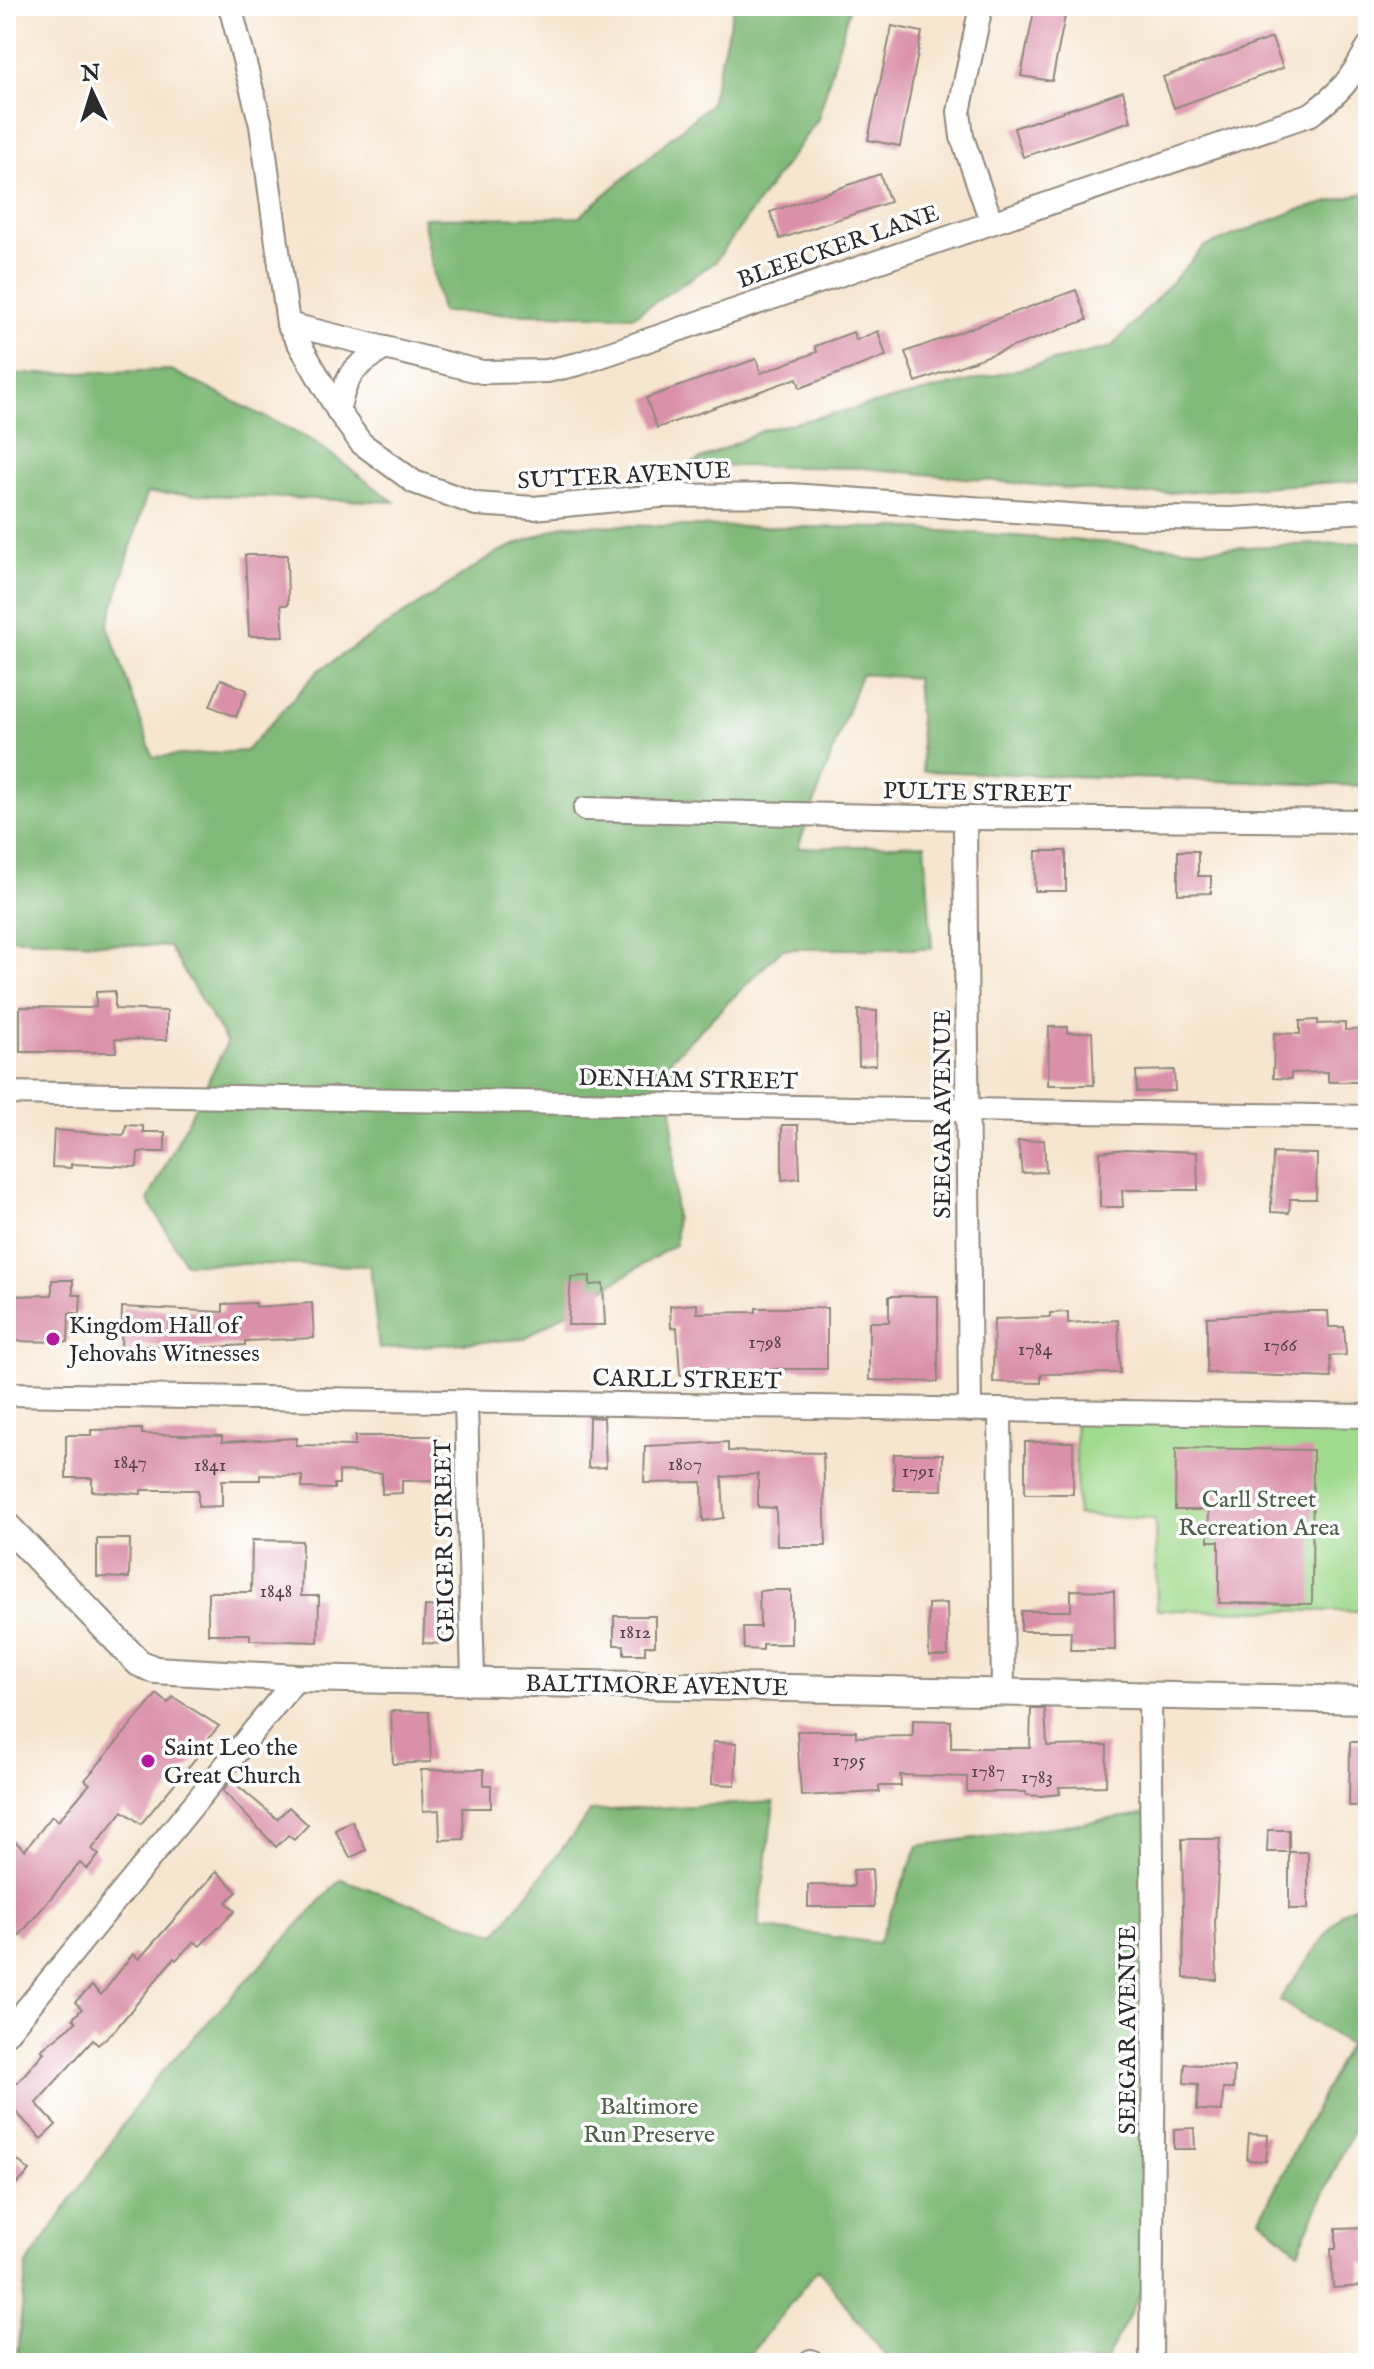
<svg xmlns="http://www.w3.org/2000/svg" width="1374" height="2369" viewBox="0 0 1374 2369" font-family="'IM FELL English',serif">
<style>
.green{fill:#a0da8d;stroke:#66825c;stroke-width:2}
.forest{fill:#80ba78;stroke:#567252;stroke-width:2}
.building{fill:#da90a9}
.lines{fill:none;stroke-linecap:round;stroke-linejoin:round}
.minor-casing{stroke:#90887d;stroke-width:26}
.tertiary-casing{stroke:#90887d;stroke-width:30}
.minor{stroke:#fff;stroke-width:22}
.tertiary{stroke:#fff;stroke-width:26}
.poi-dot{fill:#b5179e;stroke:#fff;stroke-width:3}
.labels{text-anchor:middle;stroke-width:7;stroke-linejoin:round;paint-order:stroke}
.number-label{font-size:20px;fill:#57444a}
.street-label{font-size:24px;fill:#2b2b2b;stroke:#fff}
.poi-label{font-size:24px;fill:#2b2b2b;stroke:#fff;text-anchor:start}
.park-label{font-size:24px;fill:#4e6048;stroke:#fff}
</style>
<rect width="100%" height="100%" fill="#fff"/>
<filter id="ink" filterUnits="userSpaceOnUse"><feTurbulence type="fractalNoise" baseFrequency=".0125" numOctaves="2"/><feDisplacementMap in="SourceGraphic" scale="16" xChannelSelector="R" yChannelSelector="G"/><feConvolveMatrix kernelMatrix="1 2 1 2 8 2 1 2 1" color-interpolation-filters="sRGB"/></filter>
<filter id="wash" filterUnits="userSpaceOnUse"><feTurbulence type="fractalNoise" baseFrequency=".006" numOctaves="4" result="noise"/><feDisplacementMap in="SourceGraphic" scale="32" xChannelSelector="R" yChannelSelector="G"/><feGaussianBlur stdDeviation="1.8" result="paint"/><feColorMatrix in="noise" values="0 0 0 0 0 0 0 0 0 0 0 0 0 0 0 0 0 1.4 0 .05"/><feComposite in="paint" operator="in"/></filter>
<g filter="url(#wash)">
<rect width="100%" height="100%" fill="#f6e5cf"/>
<path class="green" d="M 1075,1412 L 1368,1416 L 1368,1611 L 1157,1610 L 1155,1519 L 1077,1515 Z"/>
<g class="forest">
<path d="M 734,6 L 850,6 L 818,119 L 715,262 L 634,316 L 441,312 L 423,218 L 579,217 L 710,104 Z"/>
<path d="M 1368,192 L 1368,480 L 1136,495 L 864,468 L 688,465 L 764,430 L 1112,347 L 1204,247 L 1295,211 Z"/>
<path d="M 171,370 L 315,442 L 394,502 L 147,493 L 108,625 L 153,757 L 246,751 L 318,671 L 498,552 L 564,525 L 899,528 L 1199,549 L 1368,542 L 1368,772 L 1365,786 L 923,771 L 916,678 L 861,674 L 798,848 L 925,844 L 932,949 L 782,949 L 671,1059 L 676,1244 L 524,1339 L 379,1349 L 370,1266 L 185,1263 L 148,1200 L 227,1043 L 169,947 L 6,938 L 6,375 Z"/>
<path d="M 774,1802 L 758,1927 L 878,1943 L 918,1846 L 1152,1813 L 1152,2271 L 1105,2362 L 1012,2357 L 1012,2363 L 891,2363 L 818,2269 L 743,2363 L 16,2363 L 27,2264 L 155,2079 L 341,1879 L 496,1934 L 591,1811 Z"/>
<path d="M 1368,1899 L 1368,2097 L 1298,2251 L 1260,2218 L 1348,2044 L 1279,2000 L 1342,1912 Z"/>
</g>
<g id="blocks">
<g class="building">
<path d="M 1035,6 L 1067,6 L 1052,81 L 1021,76 Z"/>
<path d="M 892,26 L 922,32 L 900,146 L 868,140 Z"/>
<path d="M 1272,38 L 1283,68 L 1174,108 L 1163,77 Z"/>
<path d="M 1123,91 L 1131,121 L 1023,157 L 1014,128 Z"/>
<path d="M 880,174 L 890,202 L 780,239 L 770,212 Z"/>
<path d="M 1076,290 L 1087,320 L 916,382 L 905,352 Z"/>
<path d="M 878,331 L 886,356 L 800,388 L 797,378 L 657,428 L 646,398 L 756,359 L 761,373 L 817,352 L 815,346 L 853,332 L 856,340 Z"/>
<path d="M 245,555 L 287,555 L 288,605 L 281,605 L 284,636 L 249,636 Z"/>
<path d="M 221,679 L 247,690 L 236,717 L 210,706 Z"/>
<path d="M 1036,851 L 1066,851 L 1066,891 L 1035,891 Z"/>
<path d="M 1178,851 L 1198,851 L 1198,876 L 1211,876 L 1211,893 L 1178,894 Z"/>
<path d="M 115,991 L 115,1009 L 167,1011 L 167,1040 L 115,1039 L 116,1052 L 20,1052 L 20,1007 L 89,1008 L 96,1007 L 96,992 Z"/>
<path d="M 858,1010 L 877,1011 L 876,1065 L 859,1066 Z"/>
<path d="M 1318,1020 L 1318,1024 L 1345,1023 L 1345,1030 L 1368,1029 L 1368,1082 L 1328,1082 L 1328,1072 L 1291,1073 L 1291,1079 L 1273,1078 L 1274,1033 L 1300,1034 L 1300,1021 Z"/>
<path d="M 1049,1027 L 1068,1027 L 1068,1033 L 1092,1032 L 1094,1085 L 1048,1085 Z"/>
<path d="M 1174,1070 L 1175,1091 L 1137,1092 L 1136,1071 Z"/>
<path d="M 126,1125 L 143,1126 L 143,1132 L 165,1132 L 165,1152 L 138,1152 L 137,1167 L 71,1164 L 71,1168 L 52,1167 L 54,1130 L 122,1135 L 125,1133 Z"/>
<path d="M 782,1125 L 798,1125 L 800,1178 L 782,1180 Z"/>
<path d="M 1044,1140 L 1046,1172 L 1022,1173 L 1018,1141 Z"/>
<path d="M 1126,1149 L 1197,1152 L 1198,1190 L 1122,1190 L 1123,1207 L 1100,1207 L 1100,1152 Z"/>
<path d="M 1273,1153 L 1317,1154 L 1316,1199 L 1290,1199 L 1289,1213 L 1271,1212 Z"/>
<path d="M 590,1276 L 590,1285 L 603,1284 L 605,1325 L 568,1325 L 571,1277 Z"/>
<path d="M 52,1280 L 73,1280 L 73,1295 L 81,1295 L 80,1313 L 69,1313 L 68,1342 L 6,1341 L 6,1296 L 52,1295 Z"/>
<path d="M 889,1296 L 938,1296 L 938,1382 L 869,1380 L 869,1322 L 889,1322 Z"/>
<path d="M 256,1303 L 256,1307 L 312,1303 L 314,1338 L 245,1341 L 245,1345 L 197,1348 L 139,1345 L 139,1354 L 121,1354 L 122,1307 L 223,1312 L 223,1304 Z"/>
<path d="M 697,1304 L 697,1313 L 756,1312 L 756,1308 L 827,1308 L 827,1369 L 775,1369 L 775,1374 L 726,1372 L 680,1375 L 677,1327 L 671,1328 L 670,1306 Z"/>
<path d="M 1306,1311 L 1328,1311 L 1329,1327 L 1344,1327 L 1346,1355 L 1330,1356 L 1331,1378 L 1207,1373 L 1207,1317 Z"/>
<path d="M 1068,1312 L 1068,1323 L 1118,1320 L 1120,1373 L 1041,1374 L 1041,1383 L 993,1382 L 994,1319 L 1050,1317 L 1050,1313 Z"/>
<path d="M 589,1417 L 604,1418 L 606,1467 L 588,1468 Z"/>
<path d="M 142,1429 L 142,1434 L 222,1436 L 222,1442 L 297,1438 L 296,1445 L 355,1446 L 355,1436 L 439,1436 L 440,1480 L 402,1481 L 402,1493 L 382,1494 L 382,1473 L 339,1471 L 339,1484 L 334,1484 L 334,1489 L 302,1488 L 302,1476 L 260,1475 L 260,1480 L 222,1480 L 222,1506 L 198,1507 L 198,1490 L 141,1490 L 141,1494 L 92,1491 L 92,1478 L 66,1478 L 66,1435 L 91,1435 L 91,1430 Z"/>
<path d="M 728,1442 L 728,1451 L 823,1453 L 826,1546 L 777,1546 L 776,1508 L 758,1507 L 758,1474 L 722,1477 L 724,1518 L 703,1521 L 702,1482 L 644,1483 L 645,1446 Z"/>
<rect x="1025" y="1442" width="48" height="52"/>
<path d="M 1176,1448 L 1313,1450 L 1312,1604 L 1219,1603 L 1219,1541 L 1208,1541 L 1209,1510 L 1175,1510 Z"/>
<path d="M 894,1454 L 943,1454 L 942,1490 L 894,1490 Z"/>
<path d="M 97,1539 L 130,1539 L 129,1578 L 97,1577 Z"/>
<path d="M 252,1540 L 302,1541 L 301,1596 L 319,1596 L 318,1642 L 250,1640 L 250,1634 L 208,1634 L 208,1592 L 251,1592 Z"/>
<path d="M 770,1590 L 791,1590 L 791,1644 L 763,1644 L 763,1650 L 744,1649 L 743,1627 L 760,1627 L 759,1591 Z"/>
<path d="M 1071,1590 L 1114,1591 L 1115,1650 L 1070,1650 L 1071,1631 L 1021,1631 L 1021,1611 L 1071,1611 Z"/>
<path d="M 947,1603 L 948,1656 L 929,1656 L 928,1604 Z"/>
<path d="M 425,1606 L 444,1607 L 442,1644 L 423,1643 Z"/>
<path d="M 614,1616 L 655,1616 L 655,1646 L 645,1646 L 645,1654 L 624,1654 L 624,1645 L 614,1645 Z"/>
<path d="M 157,1694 L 168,1703 L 173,1697 L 219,1726 L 209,1738 L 210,1741 L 141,1824 L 123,1811 L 92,1849 L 99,1855 L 87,1869 L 80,1863 L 19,1936 L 6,1925 L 6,1834 L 25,1850 L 52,1816 L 58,1821 L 90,1784 L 85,1780 Z"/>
<path d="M 1031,1709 L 1045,1709 L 1047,1746 L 1107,1745 L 1106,1786 L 1059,1787 L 1060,1794 L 1041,1796 L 1026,1795 L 1026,1792 L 967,1792 L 967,1777 L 900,1775 L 901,1786 L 879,1786 L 879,1792 L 801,1796 L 797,1731 L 856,1731 L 856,1737 L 913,1736 L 913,1720 L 951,1721 L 951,1748 L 1030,1748 Z"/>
<path d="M 391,1711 L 429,1712 L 431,1762 L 393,1764 Z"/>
<path d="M 713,1742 L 737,1743 L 735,1785 L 712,1784 Z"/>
<path d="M 1350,1742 L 1366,1742 L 1367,1806 L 1349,1806 Z"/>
<path d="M 484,1769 L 484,1785 L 491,1785 L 491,1808 L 463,1808 L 464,1839 L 440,1840 L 439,1810 L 423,1811 L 421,1770 Z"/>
<path d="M 231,1780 L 277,1819 L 289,1807 L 308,1825 L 294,1840 L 288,1835 L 276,1847 L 223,1791 Z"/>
<path d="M 352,1821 L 366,1850 L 350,1858 L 335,1830 Z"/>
<path d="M 1268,1830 L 1289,1830 L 1289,1852 L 1267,1852 Z"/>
<path d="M 1182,1839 L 1220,1839 L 1215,1922 L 1217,1980 L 1184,1978 Z"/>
<rect x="1289" y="1852" width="19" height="57"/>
<path d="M 872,1869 L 874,1907 L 808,1907 L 808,1885 L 854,1886 L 853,1870 Z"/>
<path d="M 217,1871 L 237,1892 L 226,1902 L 235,1911 L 200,1946 L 194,1941 L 176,1960 L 174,1958 L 115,2030 L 98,2045 L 93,2040 L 36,2103 L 56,2125 L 41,2139 L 6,2101 L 6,2070 L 17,2083 L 44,2052 L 41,2050 L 76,2022 L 73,2018 L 82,2009 L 75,2002 L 92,1986 L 101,1995 L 133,1954 L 139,1959 Z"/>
<path d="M 1185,2064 L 1234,2067 L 1233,2089 L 1223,2089 L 1222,2111 L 1197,2110 L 1198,2084 L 1184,2083 Z"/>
<path d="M 1194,2128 L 1195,2149 L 1174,2149 L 1174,2129 Z"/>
<path d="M 1249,2134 L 1268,2135 L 1266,2161 L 1247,2160 Z"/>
<path d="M 6,2150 L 30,2171 L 17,2184 L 6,2174 Z"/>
<path d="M 1368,2227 L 1368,2264 L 1361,2264 L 1362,2286 L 1333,2288 L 1331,2249 L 1336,2249 L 1336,2228 Z"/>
</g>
</g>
</g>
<g filter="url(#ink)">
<use href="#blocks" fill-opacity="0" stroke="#90887d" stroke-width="2"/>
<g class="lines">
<defs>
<g id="minor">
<path d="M 230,6 L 261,125 L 288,324 L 338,411 L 361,443 L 414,482 L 476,504 L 533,508 L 659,496 L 792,495 L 1097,517 L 1231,519 L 1368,511"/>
<path d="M 981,6 L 959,112 L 962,137 L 991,221"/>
<path d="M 288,324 L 482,372 L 547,371 L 578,364 L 1311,114 C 1339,94 1353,77 1368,47"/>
<path d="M 338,411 C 347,373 352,368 385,348"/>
<path d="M 585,809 L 965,818 L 1368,821"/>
<path d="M 965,818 L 970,1410"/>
<path d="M 6,1093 L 1368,1117"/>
<path d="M 6,1394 L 1368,1416"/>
<path d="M 466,1401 L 473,1680"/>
<path d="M 1000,1410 L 1003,1694"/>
<path d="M 1150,1697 L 1154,2020 L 1151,2363"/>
<path d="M 6,2034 L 297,1678"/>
<path d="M 811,2363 L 811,2361"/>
</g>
<path id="tertiary" d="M 6,1525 L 139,1663 L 155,1670 L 297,1678 L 1368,1700"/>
</defs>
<use href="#minor" class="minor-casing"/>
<use href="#tertiary" class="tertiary-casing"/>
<use href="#minor" class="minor"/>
<use href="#tertiary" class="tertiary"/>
</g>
</g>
<g class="poi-dot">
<circle cx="53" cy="1339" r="8"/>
<circle cx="148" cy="1761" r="8"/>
</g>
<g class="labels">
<g class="number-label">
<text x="765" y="1348">1798</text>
<text x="1280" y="1351">1766</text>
<text x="1035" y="1355">1784</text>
<text x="130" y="1468">1847</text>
<text x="685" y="1470">1807</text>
<text x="210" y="1471">1841</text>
<text x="918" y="1477">1791</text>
<text x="276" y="1597">1848</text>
<text x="635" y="1638">1812</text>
<text x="849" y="1766">1795</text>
<text x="988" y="1777">1787</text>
<text x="1037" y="1783">1783</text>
</g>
<g class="street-label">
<text transform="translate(838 246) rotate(-19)" y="8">BLEECKER LANE</text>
<text transform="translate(624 475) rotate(-3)" y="8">SUTTER AVENUE</text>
<text transform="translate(977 792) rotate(1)" y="8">PULTE STREET</text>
<text transform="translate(688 1079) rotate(1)" y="8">DENHAM STREET</text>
<text transform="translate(942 1114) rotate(-90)" y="8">SEEGAR AVENUE</text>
<text transform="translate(687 1379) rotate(1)" y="8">CARLL STREET</text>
<text transform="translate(444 1541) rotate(-91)" y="8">GEIGER STREET</text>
<text transform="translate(657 1685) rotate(1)" y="8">BALTIMORE AVENUE</text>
<text transform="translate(1127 2030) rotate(-90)" y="8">SEEGAR AVENUE</text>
</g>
<g class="poi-label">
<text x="69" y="1333">Kingdom Hall of<tspan x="69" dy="28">Jehovahs Witnesses</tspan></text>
<text x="164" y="1755">Saint Leo the<tspan x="164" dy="28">Great Church</tspan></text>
</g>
<g class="park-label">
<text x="1259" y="1507">Carll Street<tspan x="1259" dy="28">Recreation Area</tspan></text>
<text x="649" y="2114">Baltimore<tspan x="649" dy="28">Run Preserve</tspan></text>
</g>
</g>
<rect width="1374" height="2369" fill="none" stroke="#fff" stroke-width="32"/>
<g transform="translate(92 92) rotate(356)" stroke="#ffffff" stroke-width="6" paint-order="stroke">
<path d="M0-6L14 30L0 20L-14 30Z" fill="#2b2b2b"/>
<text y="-12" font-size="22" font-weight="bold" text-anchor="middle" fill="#2b2b2b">N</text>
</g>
</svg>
